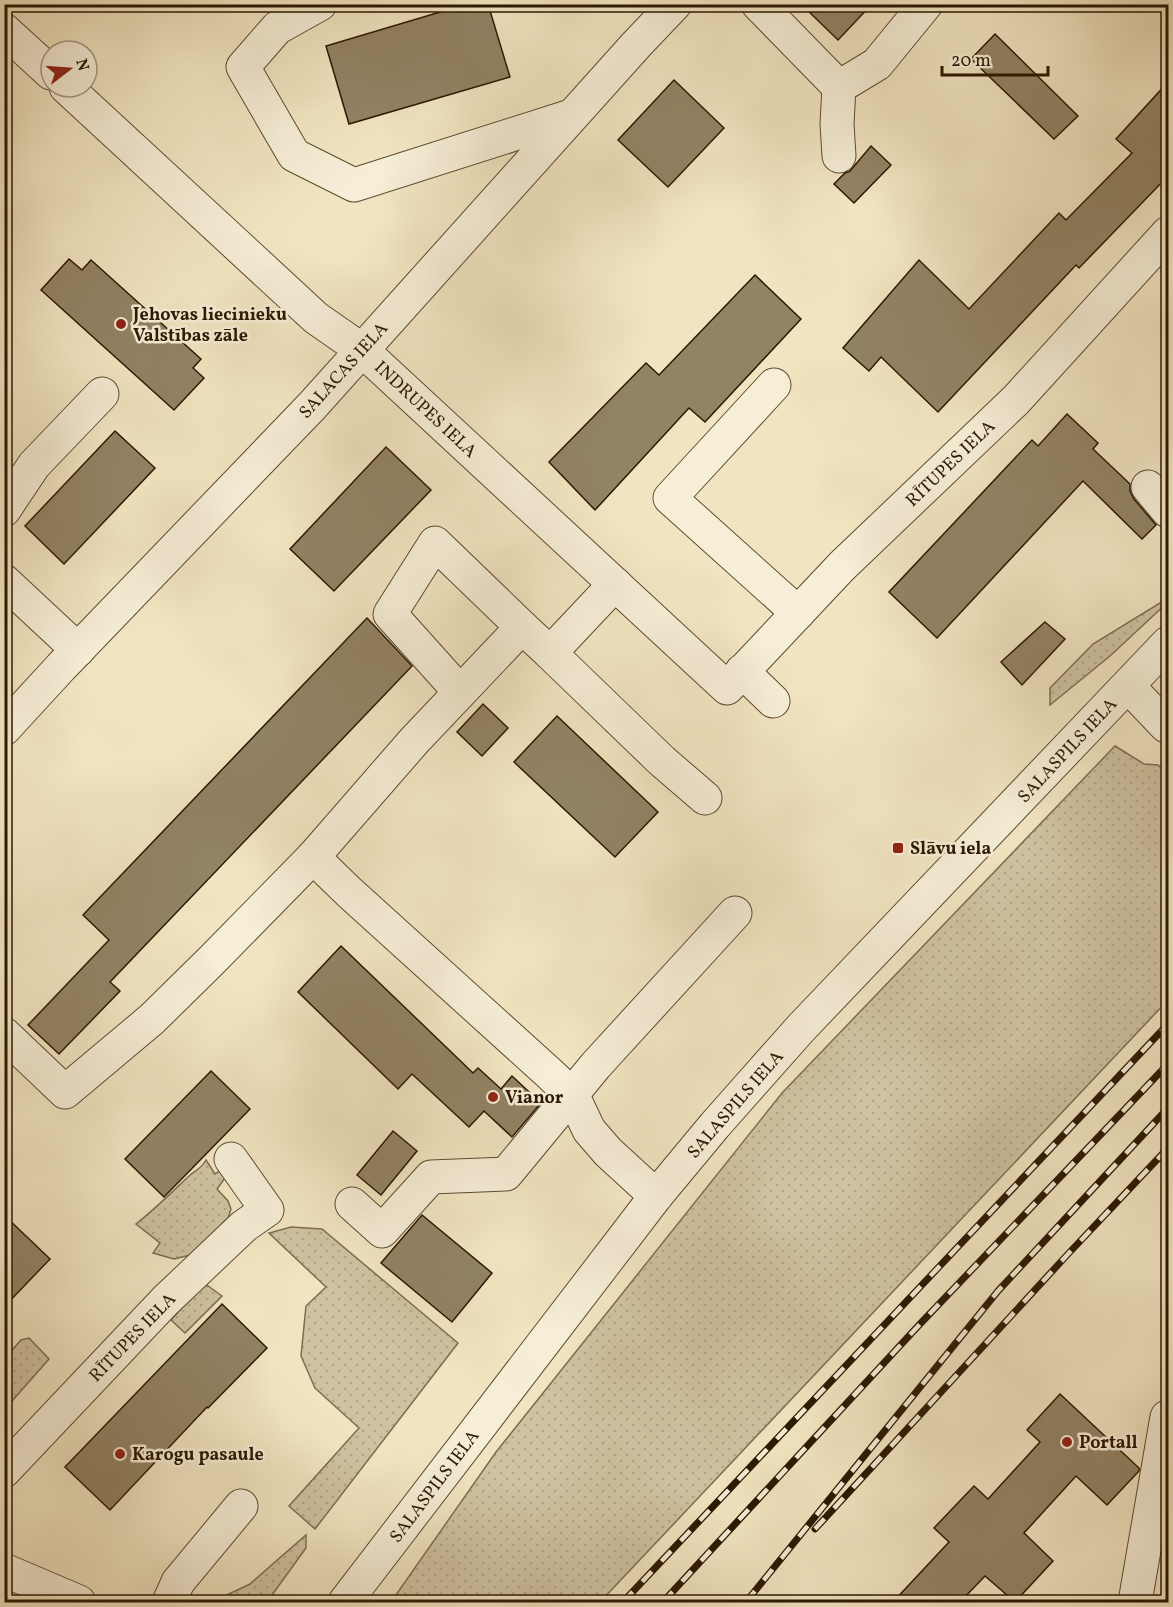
<svg xmlns="http://www.w3.org/2000/svg" width="1173" height="1607" viewBox="0 0 1173 1607" font-family="Vollkorn,serif">
<style>
.grass{fill:url(#grass-dots);stroke:#7d6d52;stroke-width:1.5}
.building{fill:#928365;stroke:#2b1802;stroke-width:1.5}
.lines{fill:none;stroke-linecap:round;stroke-linejoin:round}
.minor-casing{stroke:#5c4b32;stroke-width:35}
.minor{stroke:#f6eed7;stroke-width:33}
.rail-casing{stroke:#2b1802;stroke-width:7}
.rail{stroke:#f6eed7;stroke-width:4.5;stroke-dasharray:14;stroke-linecap:butt}
.poi-dot{fill:#8f2418;stroke:#f6eed7;stroke-width:2}
.labels{text-anchor:middle;stroke-width:5;stroke-linejoin:round;paint-order:stroke}
.poi-label{font-size:18px;font-weight:bold;fill:#2b1802;stroke:#f6eed7;text-anchor:start}
.street-label{font-size:18px;fill:#2b1802;stroke:#f6eed7}
</style>
<defs>
<pattern id="grass-dots" width="8" height="8" patternUnits="userSpaceOnUse" patternTransform="scale(1.5)"><rect width="8" height="8" fill="#cfc2a1"/><path d="M2 2h.1M6 6h.1" fill="none" stroke="#b2a689" stroke-width="1.8" stroke-linecap="round"/></pattern>
</defs>
<rect width="100%" height="100%" fill="#f1e5c1"/>
<filter id="stains"><feTurbulence type="fractalNoise" baseFrequency=".00333" numOctaves="4"/><feColorMatrix values="0 0 0 0 .2 0 0 0 0 .09 0 0 0 0 .02 0 0 0 .5 -.17"/></filter>
<radialGradient id="worn" r=".72"><stop offset=".6" stop-color="#630" stop-opacity="0"/><stop offset="1" stop-color="#630" stop-opacity=".3"/></radialGradient>
<g class="grass">
<path d="M 1168,598 L 1168,602 L 1110,656 L 1050,705 L 1050,688 L 1093,644 Z"/>
<path d="M 1115,746 L 1144,764 L 1158,765 L 1168,775 L 1168,1000 L 600,1602 L 391,1602 L 496,1452 L 782,1093 Z"/>
<path d="M 206,1160 L 215,1174 L 226,1167 L 230,1171 L 217,1189 L 228,1201 L 231,1209 L 228,1218 L 190,1255 L 174,1259 L 153,1253 L 160,1243 L 136,1224 C 155,1209 171,1193 189,1176 C 196,1170 201,1169 206,1160 Z"/>
<path d="M 291,1227 L 322,1229 L 458,1343 L 315,1529 L 289,1506 L 359,1428 L 315,1388 L 301,1356 L 306,1306 L 326,1287 L 269,1233 Z"/>
<path d="M 204,1283 L 222,1296 L 185,1333 L 171,1320 Z"/>
<path d="M 29,1338 L 49,1359 L 5,1409 L 5,1358 L 21,1340 Z"/>
<path d="M 306,1535 L 306,1548 L 267,1602 L 212,1602 L 250,1584 Z"/>
</g>
<g class="building">
<path d="M 467,4 L 488,4 L 510,77 L 349,124 L 326,46 Z"/>
<path d="M 801,4 L 872,4 L 838,40 Z"/>
<path d="M 995,34 L 1078,116 L 1054,139 L 971,59 Z"/>
<path d="M 674,80 L 724,128 L 668,187 L 618,140 Z"/>
<path d="M 1168,82 L 1168,176 L 1079,268 L 1076,265 L 938,412 L 881,357 L 869,371 L 843,348 L 919,260 L 969,309 L 1059,213 L 1066,220 L 1132,153 L 1116,139 Z"/>
<path d="M 871,146 L 891,165 L 854,203 L 834,184 L 845,173 L 850,171 Z"/>
<path d="M 69,259 L 82,270 L 91,260 L 201,359 L 193,368 L 204,378 L 174,410 L 41,290 Z"/>
<path d="M 755,275 L 801,319 L 705,422 L 689,408 L 595,510 L 549,462 L 646,363 L 659,375 Z"/>
<path d="M 1067,414 L 1098,443 L 1093,449 L 1130,484 L 1130,491 L 1134,499 L 1156,525 L 1142,539 L 1083,481 L 937,638 L 889,592 L 1032,440 L 1038,446 Z"/>
<path d="M 115,431 L 155,468 L 64,564 L 25,526 Z"/>
<path d="M 386,447 L 431,490 L 334,591 L 290,549 Z"/>
<path d="M 367,618 L 412,666 L 110,982 L 120,991 L 59,1054 L 28,1025 L 109,940 L 83,915 Z"/>
<path d="M 1045,622 L 1065,639 L 1022,685 L 1001,662 Z"/>
<path d="M 483,704 L 508,728 L 482,756 L 457,732 Z"/>
<path d="M 557,716 L 658,812 L 615,857 L 514,762 Z"/>
<path d="M 341,946 L 473,1073 L 478,1068 L 501,1089 L 512,1076 L 541,1103 L 512,1137 L 484,1111 L 469,1127 L 412,1074 L 398,1089 L 298,992 Z"/>
<path d="M 211,1071 L 250,1109 L 164,1197 L 125,1159 Z"/>
<path d="M 393,1131 L 417,1151 L 381,1195 L 357,1175 Z"/>
<path d="M 4,1215 L 50,1259 L 4,1307 Z"/>
<path d="M 422,1215 L 492,1273 L 452,1322 L 381,1263 Z"/>
<path d="M 222,1304 L 267,1348 L 208,1408 L 207,1407 L 110,1510 L 65,1467 Z"/>
<path d="M 1060,1394 L 1139,1468 L 1139,1471 L 1107,1505 L 1076,1476 L 1024,1533 L 1053,1561 L 1015,1602 L 985,1576 L 960,1602 L 893,1602 L 949,1542 L 934,1528 L 974,1486 L 988,1499 L 1040,1442 L 1027,1430 Z"/>
</g>
<g class="lines">
<defs>
<g id="minor">
<path d="M 320,4 L 277,28 L 243,67 L 294,155 L 354,185 L 571,116"/>
<path d="M 758,4 L 839,87 L 877,64 L 926,4"/>
<path d="M 4,30 L 51,73"/>
<path d="M 66,87 L 316,318 L 362,350 L 727,688 L 842,566 L 1016,400 L 1168,233"/>
<path d="M 839,87 L 837,124 L 839,156"/>
<path d="M 774,385 L 670,498 L 798,613"/>
<path d="M 1148,487 L 1168,511"/>
<path d="M 4,510 L 34,465 L 102,394"/>
<path d="M 4,581 L 78,650"/>
<path d="M 550,653 L 662,761 L 705,798"/>
<path d="M 742,671 L 773,701"/>
<path d="M 1128,686 L 1166,726"/>
<path d="M 460,692 L 390,614 L 435,543 L 522,627"/>
<path d="M 4,729 L 61,667 L 312,406 L 636,45 L 675,4"/>
<path d="M 313,857 L 349,892 L 550,1074 L 573,1096 L 589,1130 L 608,1152 L 656,1196"/>
<path d="M 4,1034 L 65,1092 L 152,1019 L 211,961 L 313,857 L 414,741 L 522,627 L 550,653 L 615,584"/>
<path d="M 352,1204 L 382,1231 L 431,1177 L 506,1174 L 596,1065 L 735,913"/>
<path d="M 4,1471 L 166,1300 L 244,1226 L 267,1210 L 231,1159"/>
<path d="M 4,1570 L 79,1602"/>
<path d="M 169,1602 L 178,1582 L 241,1506"/>
<path d="M 345,1602 L 656,1196 L 715,1125 L 801,1028 L 1168,643"/>
<path d="M 1135,1602 L 1167,1417"/>
</g>
</defs>
<use href="#minor" class="minor-casing"/>
<use href="#minor" class="minor"/>
<defs>
<g id="rail">
<path d="M 815,1529 L 1068,1254 L 1168,1148"/>
<path d="M 623,1602 L 1168,1024"/>
<path d="M 663,1602 L 920,1324 L 1168,1064"/>
<path d="M 746,1602 L 998,1291 L 1168,1108"/>
</g>
</defs>
<use href="#rail" class="rail-casing"/>
<use href="#rail" class="rail"/>
</g>
<g class="poi-dot">
<circle cx="121" cy="324" r="6"/>
<rect x="892" y="842" width="12" height="12" rx="3"/>
<circle cx="493" cy="1097" r="6"/>
<circle cx="1067" cy="1442" r="6"/>
<circle cx="120" cy="1454" r="6"/>
</g>
<g class="labels">
<g class="poi-label">
<text x="133" y="320">Jehovas liecinieku<tspan x="133" dy="21">Valstības zāle</tspan></text>
<text x="910" y="854">Slāvu iela</text>
<text x="505" y="1103">Vianor</text>
<text x="1079" y="1448">Portall</text>
<text x="132" y="1460">Karogu pasaule</text>
</g>
<g class="street-label">
<text transform="translate(343 370) rotate(-48)" y="6">SALACAS IELA</text>
<text transform="translate(426 409) rotate(43)" y="6">INDRUPES IELA</text>
<text transform="translate(950 463) rotate(-44)" y="6">RĪTUPES IELA</text>
<text transform="translate(1067 750) rotate(-47)" y="6">SALASPILS IELA</text>
<text transform="translate(735 1104) rotate(-49)" y="6">SALASPILS IELA</text>
<text transform="translate(132 1337) rotate(-46)" y="6">RĪTUPES IELA</text>
<text transform="translate(434 1486) rotate(-53)" y="6">SALASPILS IELA</text>
</g>
</g>
<rect width="1173" height="1607" fill="none" stroke="#f1e5c1" stroke-width="24"/>
<rect x="6" y="6" width="1161" height="1595" fill="none" stroke="#2b1802" stroke-width="3"/>
<rect x="12" y="12" width="1149" height="1583" fill="none" stroke="#2b1802" stroke-width="1.5"/>
<g transform="translate(69 69) rotate(73)"><circle r="28" fill="#f6eed7" stroke="#a59882" stroke-width="1.5"/>
<path d="M0-4.5L10 22L0 15L-10 22Z" fill="#8f2418"/>
<text y="-9" font-size="16" font-weight="bold" text-anchor="middle" fill="#2b1802">N</text>
</g>
<path d="M942 66v9h106v-9" fill="none" stroke="#2b1802" stroke-width="3"/>
<text x="951" y="66" font-size="18" fill="#2b1802" stroke="#f6eed7" stroke-width="4.5" paint-order="stroke">20 m</text>
<rect width="100%" height="100%" filter="url(#stains)"/>
<rect width="100%" height="100%" fill="url(#worn)"/>
</svg>
